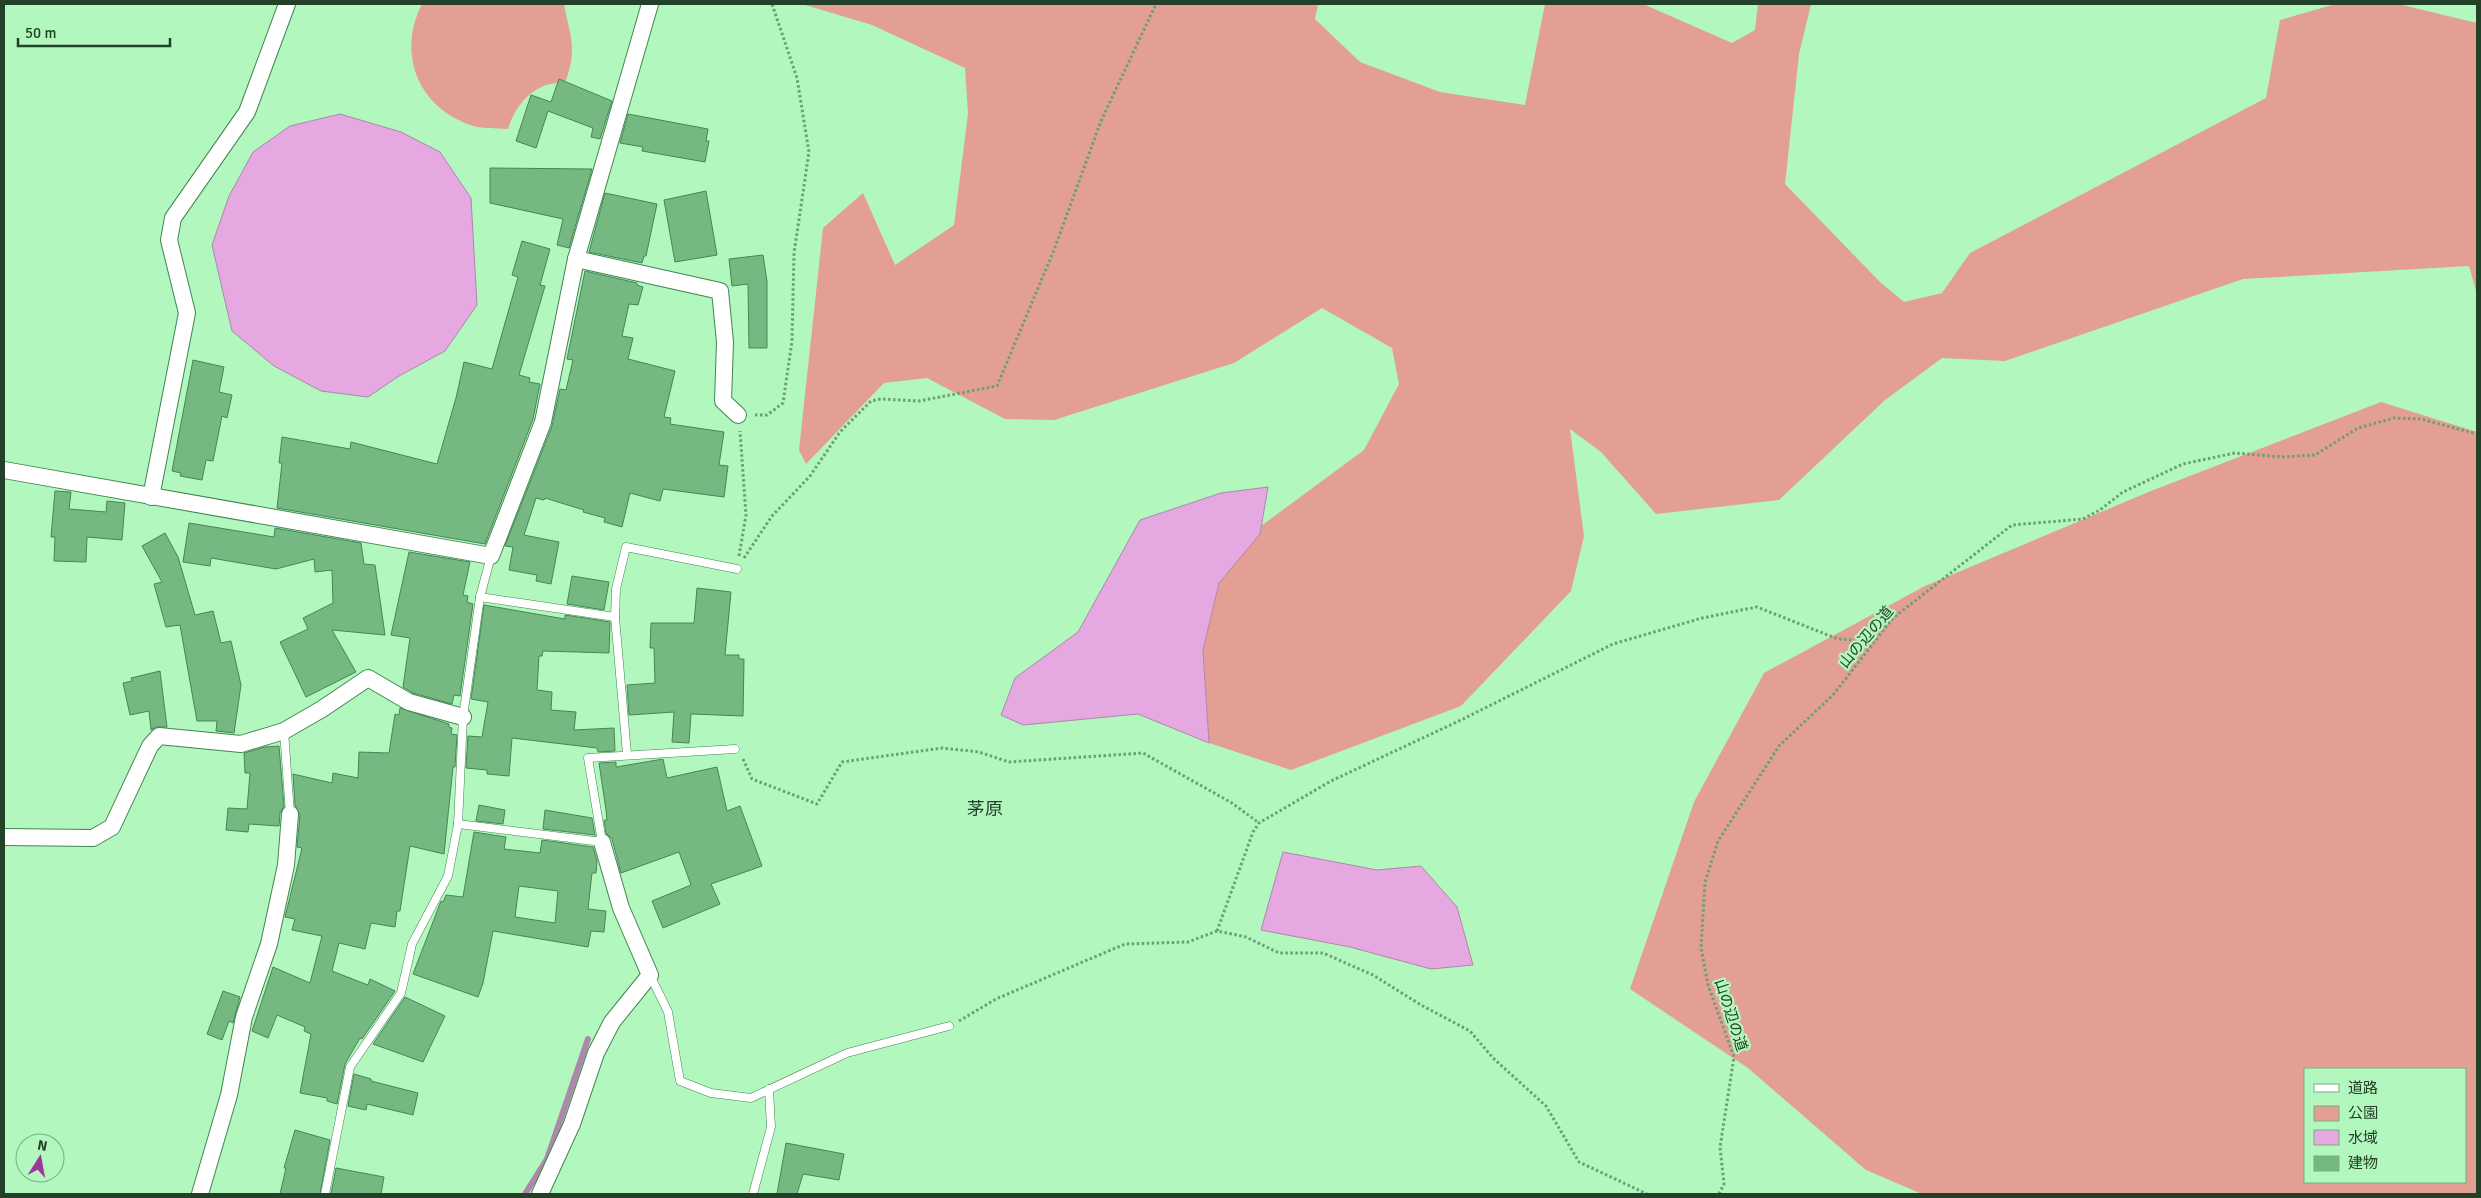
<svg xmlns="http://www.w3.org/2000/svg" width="2481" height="1198" viewBox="0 0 2481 1198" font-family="Signika,'Noto Sans JP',sans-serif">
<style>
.green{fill:#e39f94;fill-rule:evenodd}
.water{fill:#e6a8e0;stroke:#ac89a9}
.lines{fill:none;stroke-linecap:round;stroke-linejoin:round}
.stream{stroke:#ac89a9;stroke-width:6}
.building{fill:#75b882;stroke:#448754;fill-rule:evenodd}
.service-casing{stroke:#428552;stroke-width:9}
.minor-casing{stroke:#428552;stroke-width:18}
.path{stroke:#6d9e76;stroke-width:3;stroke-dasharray:2.5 2.5;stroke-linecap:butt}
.service{stroke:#fff;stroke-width:8}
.minor{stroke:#fff;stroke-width:16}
.labels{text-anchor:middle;stroke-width:4.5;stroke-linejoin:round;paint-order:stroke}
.street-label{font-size:15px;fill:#234029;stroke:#b2f7be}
.quarter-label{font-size:18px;fill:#234029;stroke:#b2f7be}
</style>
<rect width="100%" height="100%" fill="#b2f7be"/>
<g class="green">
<path d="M 422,4 L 564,4 C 570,37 578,48 565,83 C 536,81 516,103 508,129 C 496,128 481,129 470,125 C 417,106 397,53 422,4 Z"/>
<path d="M 802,4 L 1318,4 L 1315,19 L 1360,62 L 1440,92 L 1525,105 L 1545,4 L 1643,4 L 1732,43 L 1755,30 L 1758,4 L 1811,4 L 1799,54 L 1785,184 L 1880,282 L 1904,302 L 1942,293 L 1970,253 L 2266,98 L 2280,20 L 2336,4 L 2398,4 L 2477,23 L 2477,294 L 2469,266 L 2243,279 L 2005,361 L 1942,358 L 1885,400 L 1779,500 L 1656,514 L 1601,452 L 1570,429 L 1584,536 L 1571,591 L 1461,706 L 1291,770 L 1209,743 L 1202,650 L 1219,583 L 1261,526 L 1364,450 L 1399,384 L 1392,348 L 1322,308 L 1234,363 L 1054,420 L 1005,419 L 927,378 L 884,383 L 806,464 L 799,450 L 823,228 L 863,193 L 895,265 L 954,225 L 968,114 L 965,68 L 872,25 Z"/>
<path d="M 2381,402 L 2477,432 L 2477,1194 L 1922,1194 L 1866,1170 L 1748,1068 L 1630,989 L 1694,802 L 1764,673 L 1925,586 L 2151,491 ZM 2305,1069 L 2465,1069 L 2465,1182 L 2305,1182 Z"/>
</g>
<g class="water">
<path d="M 340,114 L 401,132 L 440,152 L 471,198 L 477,305 L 445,351 L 399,376 L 368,397 L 321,391 L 274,366 L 232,331 L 212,245 L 229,196 L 253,152 L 290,126 Z"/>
<path d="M 1268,487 L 1260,534 L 1219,583 L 1203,650 L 1209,743 L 1138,714 L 1023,725 L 1001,715 L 1015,678 L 1078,632 L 1140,520 L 1221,493 Z"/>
<path d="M 1283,852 L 1377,870 L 1421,866 L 1457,907 L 1473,965 L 1431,969 L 1350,947 L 1261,930 Z"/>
</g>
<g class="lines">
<path class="stream" d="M 525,1194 L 547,1159 L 588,1039"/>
</g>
<g class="building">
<path d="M 559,79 L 612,101 L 600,139 L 591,137 L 593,128 L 548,111 L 536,148 L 516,141 L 531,95 L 551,102 Z"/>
<path d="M 628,114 L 708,129 L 706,141 L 709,141 L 705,162 L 642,151 L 643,147 L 620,143 Z"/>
<path d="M 490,168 L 592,169 L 569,248 L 557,245 L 563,219 L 490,203 Z"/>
<path d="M 706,191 L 717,255 L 675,262 L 664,200 Z"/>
<path d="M 605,193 L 657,204 L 646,256 L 644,256 L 642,263 L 589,252 Z"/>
<path d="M 522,241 L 550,249 L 540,285 L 545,286 L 519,375 L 530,378 L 529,382 L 540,384 L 533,419 L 485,544 L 277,508 L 282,463 L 279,463 L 282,437 L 350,449 L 351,442 L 437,464 L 456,398 L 464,362 L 492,369 L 518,277 L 512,275 Z"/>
<path d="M 763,255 L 767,281 L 767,348 L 749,348 L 748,284 L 732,286 L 729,259 Z"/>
<path d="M 585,271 L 637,283 L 637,285 L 643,287 L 638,305 L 629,304 L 622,336 L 633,338 L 628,359 L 675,371 L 664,417 L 671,418 L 670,424 L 724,432 L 719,465 L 728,466 L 724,497 L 663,489 L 660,501 L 630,493 L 622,527 L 604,522 L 605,518 L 583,512 L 584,510 L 545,498 L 544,500 L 536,498 L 524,535 L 559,542 L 551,584 L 536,581 L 537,575 L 509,570 L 513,547 L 505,546 L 552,426 L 560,389 L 566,390 L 573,360 L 567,359 Z"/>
<path d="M 193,360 L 224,367 L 219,392 L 232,395 L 227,418 L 222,416 L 213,461 L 206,460 L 202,480 L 180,476 L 181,473 L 172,471 Z"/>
<path d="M 55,491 L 71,492 L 69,509 L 106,512 L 107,501 L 125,503 L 122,540 L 87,537 L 86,562 L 54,561 L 55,537 L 51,537 Z"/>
<path d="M 189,523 L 274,537 L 275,528 L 361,543 L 364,564 L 375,565 L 385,635 L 332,630 L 356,672 L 306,697 L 280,642 L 308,629 L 303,618 L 333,603 L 332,570 L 315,572 L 314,559 L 276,569 L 211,558 L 210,566 L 183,562 Z"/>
<path d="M 165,533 L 178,557 L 195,615 L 213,611 L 221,643 L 231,641 L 241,685 L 234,733 L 216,731 L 217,721 L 197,721 L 180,625 L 166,627 L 154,584 L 162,582 L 142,546 Z"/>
<path d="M 409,552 L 470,562 L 463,595 L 468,596 L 467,602 L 473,604 L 460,696 L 454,695 L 452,704 L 413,693 L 403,687 L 410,638 L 391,635 Z"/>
<path d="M 572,576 L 609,582 L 604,610 L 567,604 Z"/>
<path d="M 697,588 L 731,592 L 725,655 L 739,655 L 739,659 L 744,659 L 743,716 L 691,714 L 689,743 L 672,742 L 674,712 L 629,715 L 627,685 L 655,683 L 654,648 L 650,648 L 651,623 L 694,623 Z"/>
<path d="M 484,605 L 565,619 L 565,615 L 610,622 L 609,653 L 543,651 L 542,656 L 539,656 L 537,690 L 552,692 L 551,710 L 576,712 L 574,730 L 614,728 L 615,751 L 598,752 L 597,748 L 512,738 L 509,776 L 487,774 L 487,770 L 466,768 L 468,736 L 482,737 L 488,702 L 471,699 Z"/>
<path d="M 160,671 L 167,727 L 156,727 L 151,730 L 149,711 L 130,715 L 123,683 L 132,681 L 131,678 Z"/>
<path d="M 400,708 L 449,724 L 449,727 L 452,728 L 451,734 L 457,735 L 455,767 L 453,767 L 444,854 L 410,846 L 400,911 L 397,911 L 395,927 L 371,923 L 365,949 L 339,943 L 332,971 L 368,985 L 370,979 L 395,991 L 362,1039 L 360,1038 L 345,1064 L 337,1104 L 327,1101 L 327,1098 L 300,1093 L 311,1034 L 304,1031 L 305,1027 L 277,1015 L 268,1038 L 252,1031 L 273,967 L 310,983 L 322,936 L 292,930 L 295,919 L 285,917 L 302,848 L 297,847 L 300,815 L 295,805 L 293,774 L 332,783 L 333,773 L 358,778 L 359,752 L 389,753 L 395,714 L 399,715 Z"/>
<path d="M 279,746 L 284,806 L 280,813 L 279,826 L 249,824 L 248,832 L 226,830 L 228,808 L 247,809 L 250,773 L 245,773 L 244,753 L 265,747 Z"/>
<path d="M 663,759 L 667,778 L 717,767 L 727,811 L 740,806 L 762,866 L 711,884 L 720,904 L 663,928 L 652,901 L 691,885 L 679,852 L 621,873 L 612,839 L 606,833 L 604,820 L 607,820 L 606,810 L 599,763 L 616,762 L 616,767 Z"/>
<path d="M 479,805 L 505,810 L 503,824 L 476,821 Z"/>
<path d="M 545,810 L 592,818 L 595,835 L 543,829 Z"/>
<path d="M 474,832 L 506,837 L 504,849 L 540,853 L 542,840 L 593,847 L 597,861 L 596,873 L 592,873 L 588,909 L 606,911 L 604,932 L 591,931 L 588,947 L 493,931 L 483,983 L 478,997 L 413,974 L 441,901 L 443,902 L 446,895 L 463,897 ZM 519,886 L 558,891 L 555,923 L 515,917 Z"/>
<path d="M 223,991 L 240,997 L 233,1023 L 229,1021 L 222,1040 L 207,1034 Z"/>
<path d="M 405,997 L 445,1016 L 423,1062 L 373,1044 Z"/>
<path d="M 354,1074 L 371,1079 L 371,1081 L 418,1093 L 413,1115 L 367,1104 L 366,1110 L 348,1106 Z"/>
<path d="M 295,1130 L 330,1140 L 320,1194 L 280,1194 L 286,1168 L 284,1168 Z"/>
<path d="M 786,1143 L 844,1154 L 839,1180 L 803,1174 L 797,1194 L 777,1194 Z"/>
<path d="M 336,1168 L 384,1177 L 381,1194 L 331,1194 Z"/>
</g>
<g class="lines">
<defs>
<g id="service">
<path d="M 480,597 L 615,617"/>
<path d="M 284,731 L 290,814"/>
<path d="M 627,754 L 615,617 L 616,589 L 626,547 L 737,569"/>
<path d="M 458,824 L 602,842 L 588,758 L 735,749"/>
<path d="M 650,975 L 668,1012 L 680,1081 L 711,1093 L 751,1098 L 847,1053 L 949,1026"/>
<path d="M 325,1194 L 350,1067 L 401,993 L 412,944 L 448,876 L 458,824 L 463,717 L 480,597 L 491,556"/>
<path d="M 753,1194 L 771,1127 L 769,1089"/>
</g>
<g id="minor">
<path d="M 576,259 L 720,291 L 725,342 L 723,401 L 738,415"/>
<path d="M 4,470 L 491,556 L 543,422 L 576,259 L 650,4"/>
<path d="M 151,497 L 187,313 L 169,240 L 173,218 L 247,112 L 287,4"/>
<path d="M 4,837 L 93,838 L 112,827 L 150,746 L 159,736 L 241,744 L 284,731 L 322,709 L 368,678 L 409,702 L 463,717"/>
<path d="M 200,1194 L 229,1095 L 244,1017 L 269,944 L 286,865 L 290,814"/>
<path d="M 540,1194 L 572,1124 L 596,1053 L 612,1022 L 650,975 L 621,908 L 602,842"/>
</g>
</defs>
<use href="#service" class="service-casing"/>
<use href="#minor" class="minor-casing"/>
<g class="path">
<path d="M 755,415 L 767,415 L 783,403 L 792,341 L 794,253 L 809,152 L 797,78 L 772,4"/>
<path d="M 739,556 L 746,515 L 740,431"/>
<path d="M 744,558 L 772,516 L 810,476 L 840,432 L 871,401 L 881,399 L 919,401 L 997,386 L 1054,250 L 1101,121 L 1156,4"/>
<path d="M 743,759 L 752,779 L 817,804 L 842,762 L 942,748 L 979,752 L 1009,762 L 1143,753 L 1232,803 L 1259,823"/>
<path d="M 1217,931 L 1253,832 L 1259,823 L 1331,781 L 1461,720 L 1613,644 L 1702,618 L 1757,607 L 1838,639 L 1855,640 L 1873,633 L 1888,622"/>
<path d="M 959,1021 L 996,999 L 1125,944 L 1188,942 L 1217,931 L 1246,937 L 1279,953 L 1323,953 L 1373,975 L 1421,1005 L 1470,1031 L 1493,1058 L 1546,1106 L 1579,1162 L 1647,1194"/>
<path d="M 1719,1194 L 1724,1184 L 1720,1147 L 1734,1057 L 1708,985 L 1701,948 L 1705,882 L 1718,841 L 1779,746 L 1833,695 L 1893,618 L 2012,525 L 2083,519 L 2100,510 L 2123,492 L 2183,464 L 2235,453 L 2282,457 L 2315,455 L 2358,428 L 2394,418 L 2421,419 L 2477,434"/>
</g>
<use href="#service" class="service"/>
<use href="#minor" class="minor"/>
</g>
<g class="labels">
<g class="street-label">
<text transform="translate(1866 637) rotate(-50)" y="5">山の辺の道</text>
<text transform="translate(1731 1015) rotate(72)" y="5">山の辺の道</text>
</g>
<g class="quarter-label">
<text x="985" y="815">茅原</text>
</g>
</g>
<rect width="2481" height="1198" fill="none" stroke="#234029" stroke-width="10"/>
<rect x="2304" y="1068" width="162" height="115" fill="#b2f7be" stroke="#79ae82"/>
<rect x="2314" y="1084" width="25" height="8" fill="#ffffff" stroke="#79ae82"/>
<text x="2348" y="1093" font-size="15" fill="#234029">道路</text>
<rect x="2314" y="1106" width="25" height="15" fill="#e39f94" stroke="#79ae82"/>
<text x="2348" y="1118" font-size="15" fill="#234029">公園</text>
<rect x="2314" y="1130" width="25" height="15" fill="#e6a8e0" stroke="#79ae82"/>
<text x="2348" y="1143" font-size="15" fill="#234029">水域</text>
<rect x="2314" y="1156" width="25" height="15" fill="#75b882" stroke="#79ae82"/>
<text x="2348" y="1168" font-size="15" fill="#234029">建物</text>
<g transform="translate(40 1158) rotate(11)"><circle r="24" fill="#b2f7be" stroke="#79ae82"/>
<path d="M0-4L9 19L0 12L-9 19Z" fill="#9f379b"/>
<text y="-8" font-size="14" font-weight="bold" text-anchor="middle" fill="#234029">N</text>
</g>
<path d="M18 38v8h152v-8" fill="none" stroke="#234029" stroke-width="2.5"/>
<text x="25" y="38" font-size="15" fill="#234029" stroke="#b2f7be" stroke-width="4" paint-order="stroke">50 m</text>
</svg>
